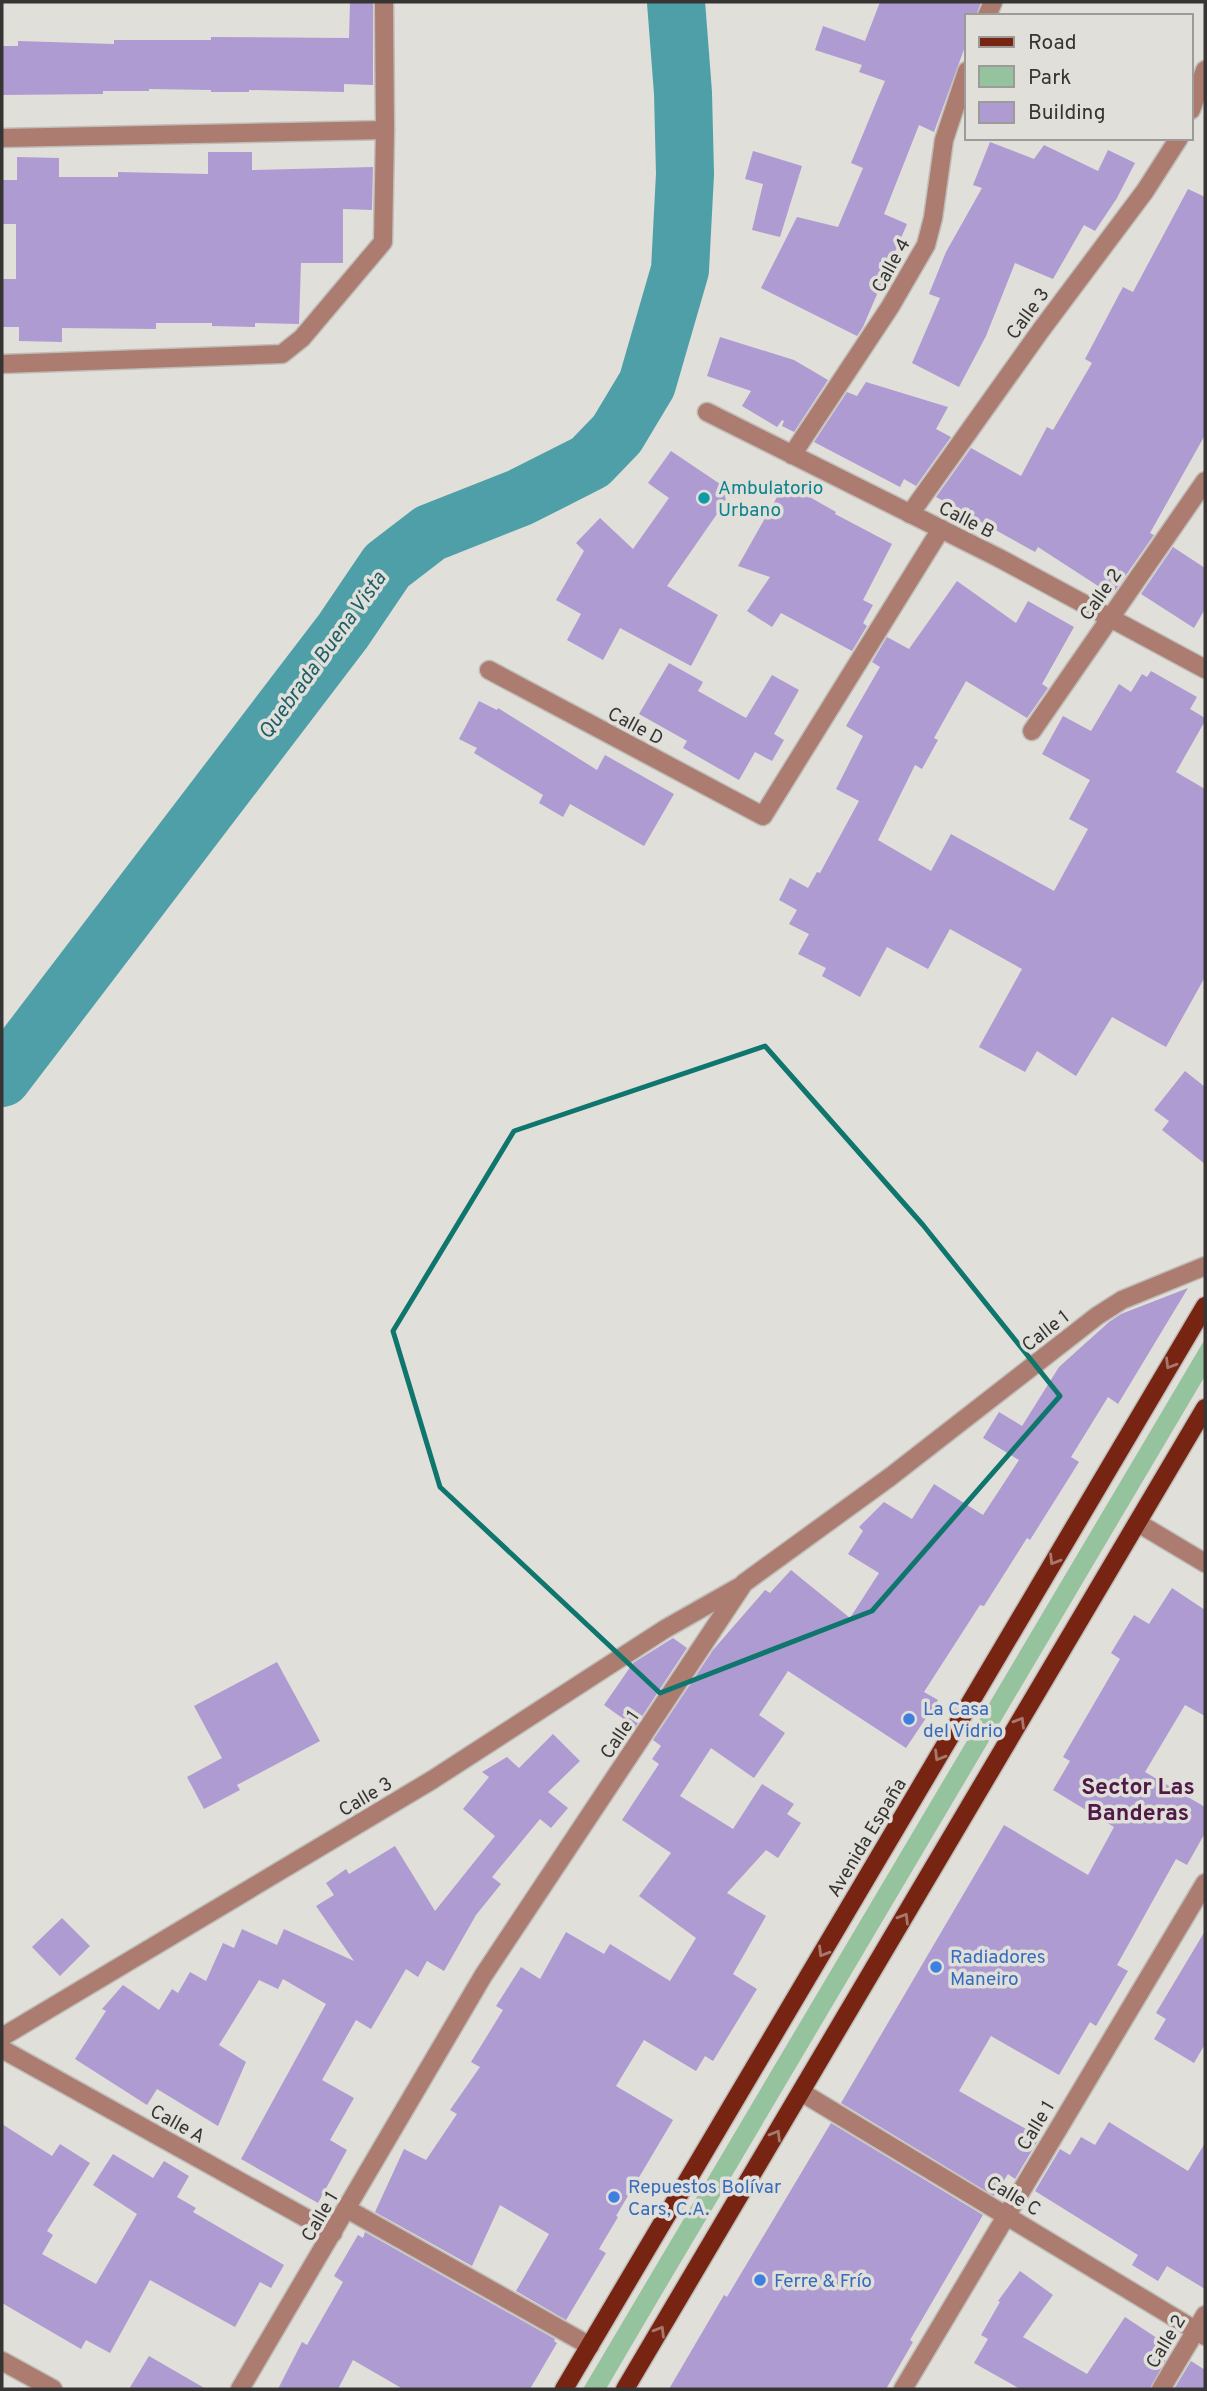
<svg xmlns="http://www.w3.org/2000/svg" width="1207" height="2391" viewBox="0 0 1207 2391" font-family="Overpass,sans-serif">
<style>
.green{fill:#95c39d}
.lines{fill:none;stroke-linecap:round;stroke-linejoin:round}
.river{stroke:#4e9fa7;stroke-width:58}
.building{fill:#ae9bd1}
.minor-casing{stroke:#bfbdb8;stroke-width:21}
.major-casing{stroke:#bfbdb8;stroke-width:21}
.minor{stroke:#ac7c70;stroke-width:18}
.major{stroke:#772512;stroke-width:18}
.oneway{stroke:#a7796c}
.marked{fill:none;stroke:#0f766e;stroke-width:5;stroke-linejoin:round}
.culture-dot{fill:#0f9aa8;stroke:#e1dfd9;stroke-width:2.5}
.shop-dot{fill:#3f7fe0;stroke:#e1dfd9;stroke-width:2.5}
.labels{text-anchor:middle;stroke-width:7;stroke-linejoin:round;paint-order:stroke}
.street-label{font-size:19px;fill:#363533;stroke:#e1dfd9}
.culture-label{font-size:19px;fill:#0d838f;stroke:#e1dfd9;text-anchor:start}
.shop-label{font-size:19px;fill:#366cbe;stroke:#e1dfd9;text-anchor:start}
.water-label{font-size:21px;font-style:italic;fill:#1e6067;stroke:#e1dfd9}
.quarter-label{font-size:23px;font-weight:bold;fill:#4f1a48;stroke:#e1dfd9}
</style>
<rect width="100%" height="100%" fill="#e1dfd9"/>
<path class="green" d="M 1205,1339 L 1205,1376 L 653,2309 L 606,2389 L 583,2389 Z"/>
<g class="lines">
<path class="river" d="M 2,1078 L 343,631 L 387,566 L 430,533 L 521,497 L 590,462 L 617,434 L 647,384 L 680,270 L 685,174 L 683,93 L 676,2"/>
</g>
<g class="building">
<path d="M 350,2 L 373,2 L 373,85 L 344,84 L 344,92 L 249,90 L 249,92 L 211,92 L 211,90 L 149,89 L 149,91 L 103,91 L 103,94 L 2,95 L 2,46 L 18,46 L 18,41 L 114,44 L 114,40 L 211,40 L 211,37 L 349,38 Z"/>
<path d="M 880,2 L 981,2 L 976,16 L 967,16 L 967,41 L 934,132 L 919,125 L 884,214 L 907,224 L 863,327 L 857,336 L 761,288 L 797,217 L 838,227 L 863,168 L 851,163 L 885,81 L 859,72 L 862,65 L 815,50 L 823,26 L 865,41 Z"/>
<path d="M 990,142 L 1034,159 L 1044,145 L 1098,171 L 1108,150 L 1135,163 L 1117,198 L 1095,231 L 1084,225 L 1053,279 L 1015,263 L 986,336 L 959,387 L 912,363 L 940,298 L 929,294 L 946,252 L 982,188 L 973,185 Z"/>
<path d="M 753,151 L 802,166 L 780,237 L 752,230 L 763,184 L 745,179 Z"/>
<path d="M 208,152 L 252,152 L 252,170 L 373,167 L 372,210 L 343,209 L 343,263 L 301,263 L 299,324 L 255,323 L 255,327 L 212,326 L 212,323 L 156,323 L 156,329 L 62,328 L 62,342 L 19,341 L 19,327 L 2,327 L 2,279 L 16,279 L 16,224 L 2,224 L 2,180 L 17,180 L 17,157 L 59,158 L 59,177 L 118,177 L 118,172 L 208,174 Z"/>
<path d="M 1188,189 L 1205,197 L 1205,435 L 1150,533 L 1154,535 L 1112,595 L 1038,547 L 1035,552 L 936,497 L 971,448 L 1021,476 L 1047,427 L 1053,430 L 1092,363 L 1085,359 L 1123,287 L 1133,292 Z"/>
<path d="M 720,337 L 794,360 L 828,380 L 794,432 L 782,426 L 784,421 L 782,420 L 777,427 L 742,406 L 751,391 L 707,376 Z"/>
<path d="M 866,382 L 948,407 L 936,429 L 951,437 L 916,486 L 904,479 L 900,487 L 814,442 L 847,392 L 857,396 Z"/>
<path d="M 671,451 L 723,486 L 726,501 L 667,586 L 718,615 L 691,666 L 620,628 L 603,660 L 567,640 L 581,614 L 556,600 L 584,551 L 576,543 L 600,518 L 633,549 L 669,498 L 648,483 Z"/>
<path d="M 785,483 L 836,512 L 835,514 L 892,544 L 863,600 L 873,605 L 863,623 L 867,626 L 852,651 L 781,613 L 772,627 L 747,611 L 770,577 L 738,566 Z"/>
<path d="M 1173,547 L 1205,568 L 1205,609 L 1194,628 L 1141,594 Z"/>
<path d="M 957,581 L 1016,623 L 1028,601 L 1074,627 L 1042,684 L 1048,688 L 1027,718 L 966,681 L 934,738 L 938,740 L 922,769 L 915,765 L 878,840 L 931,871 L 951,834 L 1054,891 L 1088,829 L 1069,819 L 1090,780 L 1042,754 L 1063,716 L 1091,731 L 1119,684 L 1131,692 L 1142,674 L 1147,677 L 1151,671 L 1197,697 L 1190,709 L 1205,718 L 1205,721 L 1176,772 L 1205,789 L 1205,977 L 1166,1047 L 1112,1017 L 1076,1076 L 1037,1051 L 1025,1072 L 979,1047 L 1022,969 L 950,929 L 928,969 L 887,947 L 860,997 L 822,976 L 826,968 L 798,954 L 809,934 L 789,924 L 797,910 L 779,900 L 790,878 L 808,888 L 817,872 L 820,873 L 859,801 L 836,789 L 863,736 L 846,726 L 880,667 L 872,662 L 887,637 L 909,649 Z"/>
<path d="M 669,663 L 703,682 L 698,691 L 746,718 L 772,675 L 799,690 L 774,734 L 784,740 L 772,761 L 755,752 L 739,780 L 683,748 L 687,741 L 639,714 Z"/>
<path d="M 479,701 L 497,710 L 498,708 L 597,770 L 605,755 L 674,794 L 644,846 L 570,804 L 563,817 L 539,803 L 543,795 L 474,753 L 477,748 L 459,739 Z"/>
<path d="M 1185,1071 L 1205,1087 L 1205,1164 L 1162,1130 L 1169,1121 L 1154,1110 Z"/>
<path d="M 1188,1288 L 1118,1404 L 1108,1397 L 1071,1457 L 1079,1462 L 1030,1540 L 1027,1538 L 984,1606 L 980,1605 L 924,1692 L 938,1700 L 906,1748 L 788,1671 L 759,1715 L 785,1733 L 754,1778 L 711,1748 L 680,1796 L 733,1829 L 762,1784 L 794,1804 L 787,1814 L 801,1823 L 778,1858 L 766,1850 L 727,1893 L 766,1916 L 733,1974 L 757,1989 L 713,2061 L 705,2056 L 696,2071 L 644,2040 L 616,2086 L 673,2120 L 616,2216 L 618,2217 L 599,2249 L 606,2253 L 566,2320 L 516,2291 L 549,2234 L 500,2205 L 472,2266 L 375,2212 L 404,2149 L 426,2160 L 457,2114 L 450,2110 L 480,2067 L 471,2062 L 503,2010 L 496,2006 L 521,1967 L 540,1979 L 566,1932 L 604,1954 L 610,1944 L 670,1981 L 696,1938 L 639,1896 L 671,1853 L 622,1820 L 659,1764 L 652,1759 L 661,1746 L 653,1740 L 713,1650 L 765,1590 L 770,1593 L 791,1570 L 850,1618 L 879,1573 L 848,1554 L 863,1531 L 859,1527 L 884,1502 L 912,1519 L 934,1484 L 983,1515 L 1019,1460 L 983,1438 L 999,1412 L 1022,1426 L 1059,1367 L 1109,1322 L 1121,1314 Z"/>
<path d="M 1172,1588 L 1205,1610 L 1205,1716 L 1185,1705 L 1145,1772 L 1205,1807 L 1205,1833 L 1187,1865 L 1176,1859 L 1117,1965 L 1128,1971 L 1096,2026 L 1090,2022 L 1059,2075 L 991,2036 L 959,2091 L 1040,2137 L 1015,2179 L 1008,2174 L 994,2196 L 841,2103 L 1004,1825 L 1088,1875 L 1114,1827 L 1053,1790 L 1070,1761 L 1063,1757 L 1120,1659 L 1111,1653 L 1134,1615 L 1149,1624 Z"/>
<path d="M 673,1638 L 687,1648 L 635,1727 L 604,1705 L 633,1663 Z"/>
<path d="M 277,1662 L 320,1741 L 237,1785 L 240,1790 L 204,1809 L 187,1777 L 222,1758 L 194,1706 Z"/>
<path d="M 553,1734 L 580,1761 L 548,1792 L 568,1808 L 551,1828 L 540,1819 L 492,1877 L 501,1884 L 476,1915 L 444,1971 L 427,1961 L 418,1977 L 406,1969 L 371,2029 L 356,2020 L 322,2080 L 354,2098 L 330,2140 L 347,2150 L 318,2203 L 241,2159 L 326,2004 L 283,1979 L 278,1989 L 259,1980 L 219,2045 L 246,2062 L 218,2126 L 157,2089 L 147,2105 L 75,2059 L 106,2011 L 102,2009 L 123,1985 L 159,2010 L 172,1989 L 178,1993 L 190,1972 L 206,1981 L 223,1943 L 234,1948 L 242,1929 L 277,1945 L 284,1929 L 354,1961 L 316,1906 L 334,1895 L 326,1883 L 346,1869 L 349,1874 L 395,1846 L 435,1911 L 495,1836 L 463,1809 L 489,1777 L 482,1772 L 507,1757 L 519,1768 Z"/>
<path d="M 62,1918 L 90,1946 L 60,1976 L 32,1947 Z"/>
<path d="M 1205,1931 L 1205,2044 L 1194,2063 L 1154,2039 L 1166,2019 L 1156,2013 Z"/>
<path d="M 1109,2122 L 1188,2171 L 1205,2143 L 1205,2289 L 1167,2266 L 1158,2281 L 1132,2265 L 1138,2255 L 1035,2191 L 1060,2149 L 1070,2155 L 1081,2137 L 1095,2145 Z"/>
<path d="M 831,2123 L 983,2215 L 910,2340 L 913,2342 L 886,2389 L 669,2389 L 724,2295 L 727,2297 Z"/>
<path d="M 2,2124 L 52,2156 L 60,2144 L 90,2163 L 47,2231 L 53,2235 L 42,2254 L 96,2284 L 137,2214 L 93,2185 L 113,2154 L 153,2178 L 164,2161 L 189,2176 L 177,2197 L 196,2208 L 193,2212 L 284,2265 L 271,2288 L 260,2282 L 235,2327 L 150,2280 L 110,2353 L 86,2340 L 81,2349 L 2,2303 Z"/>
<path d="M 365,2232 L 555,2339 L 554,2341 L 557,2343 L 530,2389 L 403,2389 L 353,2360 L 338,2389 L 278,2389 L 302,2342 L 307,2345 L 343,2282 L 334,2276 L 358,2235 L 363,2238 Z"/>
<path d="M 1020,2271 L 1053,2295 L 1023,2337 L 1087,2374 L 1125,2317 L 1172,2348 L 1150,2389 L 1020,2389 L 974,2363 L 988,2339 L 981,2335 L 1000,2302 L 998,2301 Z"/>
<path d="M 149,2356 L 206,2389 L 129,2389 Z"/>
<path d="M 1191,2361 L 1205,2370 L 1205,2389 L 1174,2389 Z"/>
</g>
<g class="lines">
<defs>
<g id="minor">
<path d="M 987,16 L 993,2"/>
<path d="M 1191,110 L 1205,70"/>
<path d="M 2,138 L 385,130"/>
<path d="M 2,364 L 282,354 L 302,338 L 383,242 L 385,130 L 384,2"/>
<path d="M 707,412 L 999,558 L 1205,669"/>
<path d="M 792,455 L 890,307 L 926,245 L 933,218 L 944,140 L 967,71"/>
<path d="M 910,514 L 1041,330 L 1145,191 L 1179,138"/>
<path d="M 489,670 L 763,816 L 941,529"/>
<path d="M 1032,731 L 1205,481"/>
<path d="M 1138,1523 L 1205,1563"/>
<path d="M 2,2037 L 432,1780 L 665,1629 L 739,1587"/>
<path d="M 2,2049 L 333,2233"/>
<path d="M 801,2092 L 1205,2336"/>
<path d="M 347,2209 L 590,2346"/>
<path d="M 2,2361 L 53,2389"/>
<path d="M 240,2389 L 483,1976 L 744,1583 L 890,1477 L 1097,1316 L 1122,1300 L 1205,1266"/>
<path d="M 903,2389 L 1205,1883"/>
<path d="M 1161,2389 L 1205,2315"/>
</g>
<g id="major">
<path d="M 564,2389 L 1205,1306"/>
<path d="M 625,2389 L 1205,1408"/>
</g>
</defs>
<use href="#minor" class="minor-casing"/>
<use href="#major" class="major-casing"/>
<use href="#minor" class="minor"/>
<use href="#major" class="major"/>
</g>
<defs><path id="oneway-chevron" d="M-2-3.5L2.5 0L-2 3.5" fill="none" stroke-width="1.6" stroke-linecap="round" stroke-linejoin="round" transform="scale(1.75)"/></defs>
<g class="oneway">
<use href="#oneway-chevron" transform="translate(1170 1364) rotate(121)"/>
<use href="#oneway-chevron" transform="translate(1054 1560) rotate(121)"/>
<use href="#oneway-chevron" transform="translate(1020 1722) rotate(-59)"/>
<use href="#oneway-chevron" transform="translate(939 1756) rotate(121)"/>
<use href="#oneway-chevron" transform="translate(904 1918) rotate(-59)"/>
<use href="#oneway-chevron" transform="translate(823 1952) rotate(121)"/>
<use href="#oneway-chevron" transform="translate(776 2135) rotate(-59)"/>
<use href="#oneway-chevron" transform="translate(660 2331) rotate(-59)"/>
</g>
<path class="marked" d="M 765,1046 L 923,1225 L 1060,1396 L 872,1611 L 660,1693 L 440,1487 L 393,1331 L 514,1131 Z"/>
<circle class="culture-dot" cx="704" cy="498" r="7"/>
<g class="shop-dot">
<circle cx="909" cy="1719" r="7"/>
<circle cx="936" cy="1967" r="7"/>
<circle cx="614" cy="2197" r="7"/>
<circle cx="760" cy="2280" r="7"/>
</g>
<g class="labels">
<g class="street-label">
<text transform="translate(890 265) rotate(-61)" y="7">Calle 4</text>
<text transform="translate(1027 313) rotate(-54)" y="7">Calle 3</text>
<text transform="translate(967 519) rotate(27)" y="7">Calle B</text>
<text transform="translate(1100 594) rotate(-55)" y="7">Calle 2</text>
<text transform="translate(636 725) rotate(28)" y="7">Calle D</text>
<text transform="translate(1045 1330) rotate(-38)" y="7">Calle 1</text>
<text transform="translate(619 1734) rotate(-56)" y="7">Calle 1</text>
<text transform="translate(365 1796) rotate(-31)" y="7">Calle 3</text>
<text transform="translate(866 1837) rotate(-59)" y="7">Avenida España</text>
<text transform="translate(178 2123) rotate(29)" y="7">Calle A</text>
<text transform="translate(1035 2125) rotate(-59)" y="7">Calle 1</text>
<text transform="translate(1014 2195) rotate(31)" y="7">Calle C</text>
<text transform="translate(319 2216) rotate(-60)" y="7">Calle 1</text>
<text transform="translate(1165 2341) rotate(-59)" y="7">Calle 2</text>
</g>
<g class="culture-label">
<text x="718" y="494">Ambulatorio<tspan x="718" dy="22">Urbano</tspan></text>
</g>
<g class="shop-label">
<text x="923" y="1715">La Casa<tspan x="923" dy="22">del Vidrio</tspan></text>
<text x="950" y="1963">Radiadores<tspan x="950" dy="22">Maneiro</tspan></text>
<text x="628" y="2193">Repuestos Bolívar<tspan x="628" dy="22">Cars, C.A.</tspan></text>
<text x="774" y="2287">Ferre &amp; Frío</text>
</g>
<g class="water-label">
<text transform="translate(322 655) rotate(-54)" y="7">Quebrada Buena Vista</text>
</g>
<g class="quarter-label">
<text x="1138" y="1794">Sector Las<tspan x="1138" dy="26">Banderas</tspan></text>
</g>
</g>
<rect width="1207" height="2391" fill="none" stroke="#363533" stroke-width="7"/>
<rect x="965" y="14" width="228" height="126" fill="#e1dfd9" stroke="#9d9b97" stroke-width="2"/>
<rect x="979" y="37" width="35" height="10" fill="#772512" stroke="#9d9b97" stroke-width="2"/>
<text x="1028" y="49" font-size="21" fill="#363533">Road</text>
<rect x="979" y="66" width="35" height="21" fill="#95c39d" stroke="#9d9b97" stroke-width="2"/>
<text x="1028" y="84" font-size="21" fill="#363533">Park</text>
<rect x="979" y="102" width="35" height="21" fill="#ae9bd1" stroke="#9d9b97" stroke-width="2"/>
<text x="1028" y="119" font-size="21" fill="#363533">Building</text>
</svg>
